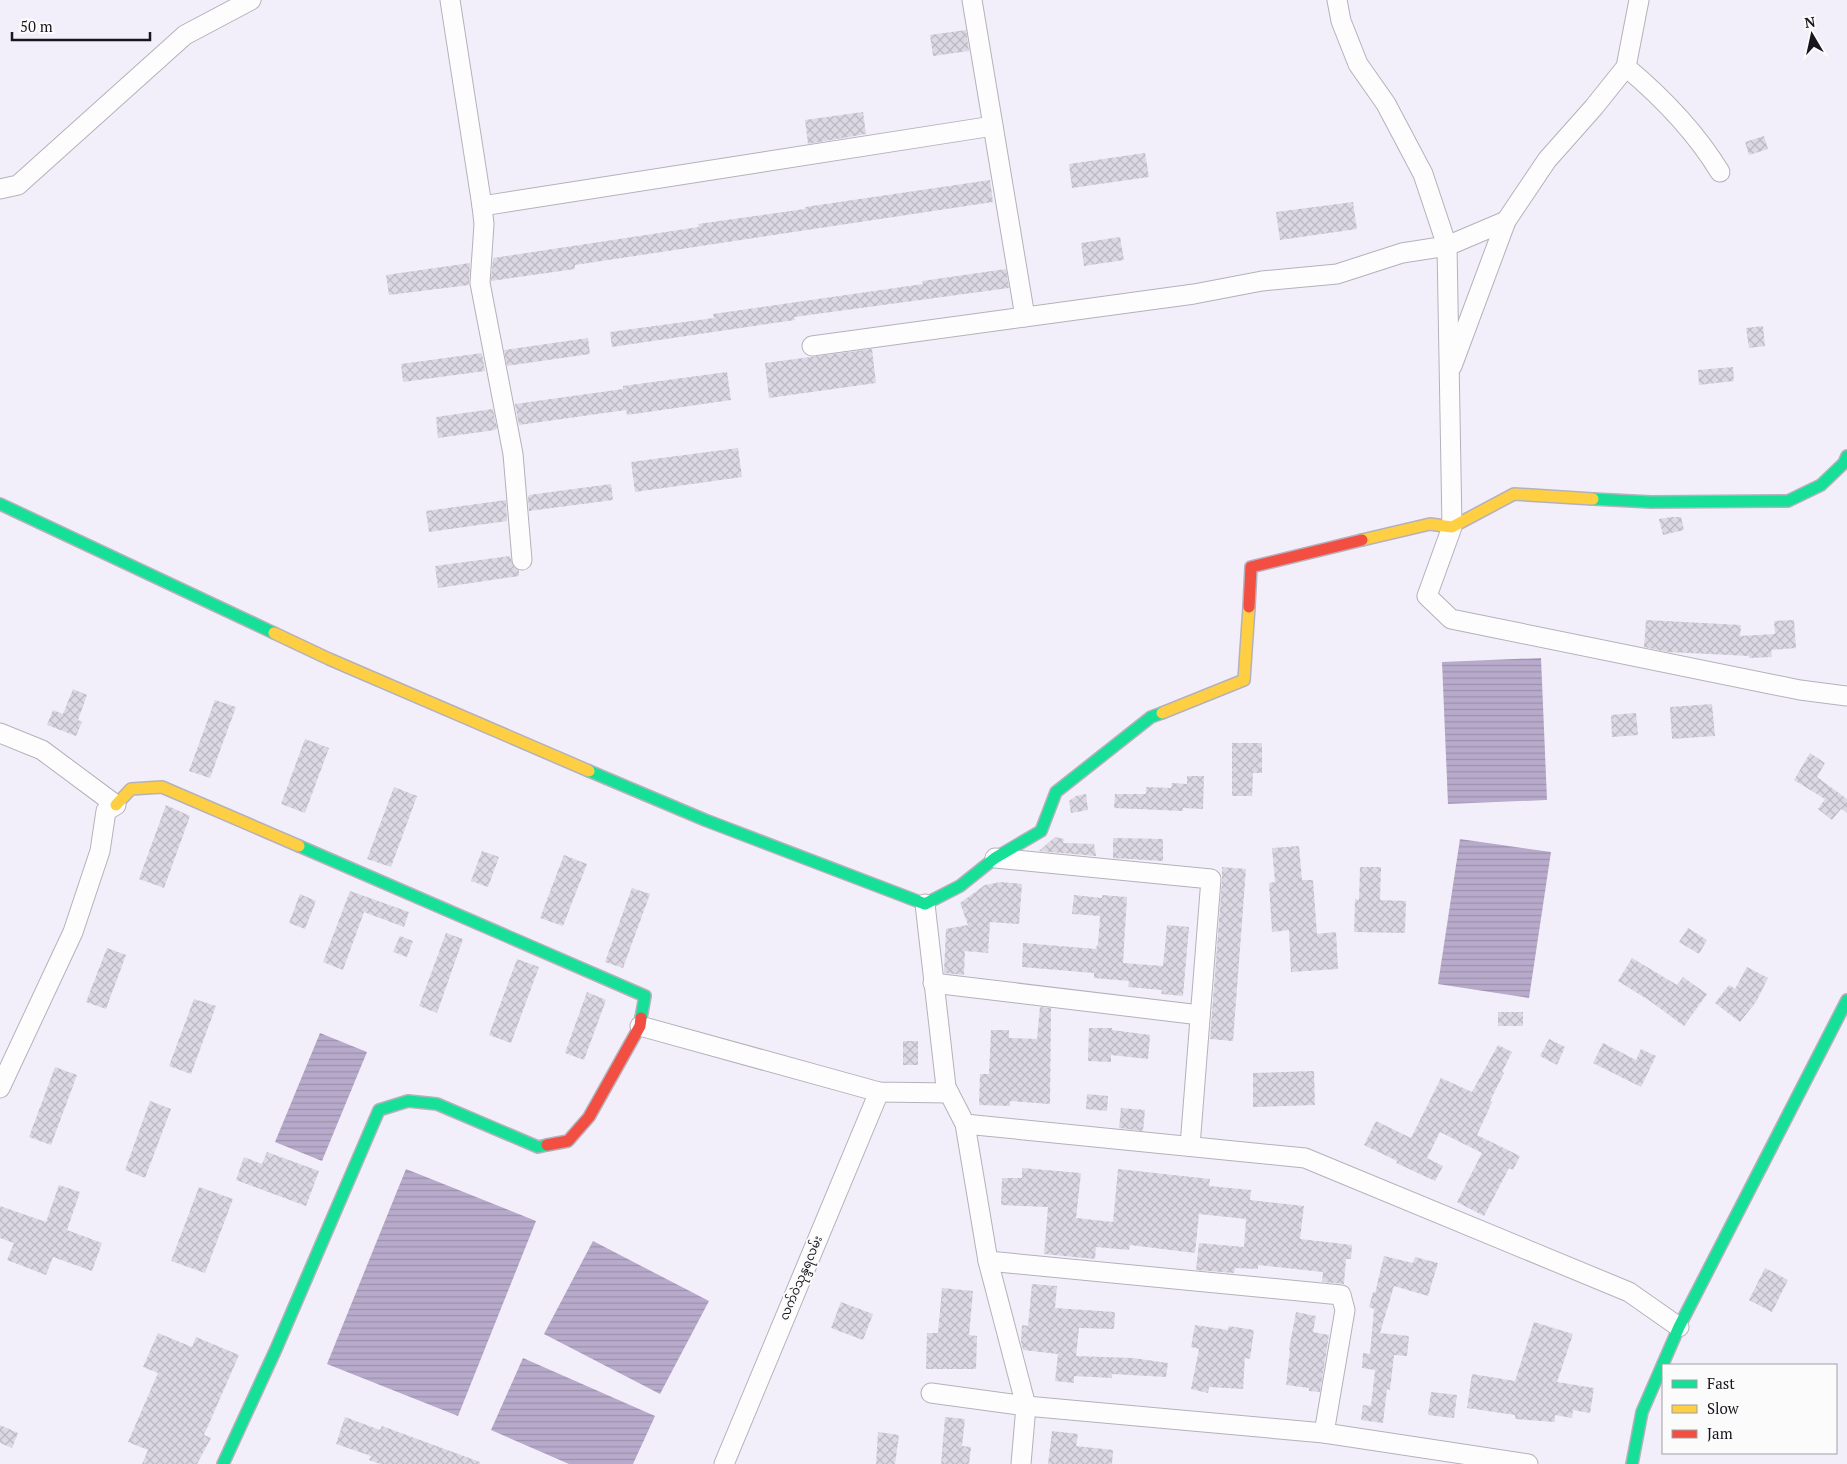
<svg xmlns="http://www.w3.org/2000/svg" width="1847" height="1464" viewBox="0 0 1847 1464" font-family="'PT Serif','Noto Sans Myanmar',serif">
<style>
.water{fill:url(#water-rules)}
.building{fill:url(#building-cross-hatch)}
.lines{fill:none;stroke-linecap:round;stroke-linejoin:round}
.street-casing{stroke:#b5b1bb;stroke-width:21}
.fast-casing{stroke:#b5b1bb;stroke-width:14}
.slow-casing{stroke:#b5b1bb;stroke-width:14}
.jam-casing{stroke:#b5b1bb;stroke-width:14}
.street{stroke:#fdfdfe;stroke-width:19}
.fast{stroke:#16e098;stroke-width:11}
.slow{stroke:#ffcf43;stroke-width:11}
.jam{stroke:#f24e42;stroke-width:11}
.labels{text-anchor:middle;stroke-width:4;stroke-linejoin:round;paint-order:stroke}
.street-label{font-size:12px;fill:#18151e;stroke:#fbfbfb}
</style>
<defs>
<pattern id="water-rules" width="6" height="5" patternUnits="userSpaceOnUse" patternTransform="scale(1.25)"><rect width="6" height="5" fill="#b7aaca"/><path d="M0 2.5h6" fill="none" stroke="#9d91ad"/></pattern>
<pattern id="building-cross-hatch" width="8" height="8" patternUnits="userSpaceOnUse" patternTransform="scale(1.25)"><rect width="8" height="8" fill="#dcd8e3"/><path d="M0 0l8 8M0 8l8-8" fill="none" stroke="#bcb8c2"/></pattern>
</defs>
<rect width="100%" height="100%" fill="#f3effa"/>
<g class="water">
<path d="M 1541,658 L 1547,800 L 1448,804 L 1442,662 Z"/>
<path d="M 1460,839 L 1551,852 L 1529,998 L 1438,984 Z"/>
<path d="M 320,1033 L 367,1052 L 322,1161 L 275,1142 Z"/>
<path d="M 406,1169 L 536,1221 L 458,1416 L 327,1364 Z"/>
<path d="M 593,1241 L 709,1301 L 660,1394 L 544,1334 Z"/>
<path d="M 523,1358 L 655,1416 L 633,1464 L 569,1464 L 491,1430 Z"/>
</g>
<g class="building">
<path d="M 966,30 L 969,51 L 933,56 L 930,35 Z"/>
<path d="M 863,112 L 866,134 L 808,144 L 805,120 Z"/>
<path d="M 1764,136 L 1768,149 L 1749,155 L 1745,142 Z"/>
<path d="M 1145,153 L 1149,177 L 1072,188 L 1069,164 Z"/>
<path d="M 990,180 L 993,202 L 575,265 L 575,269 L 491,281 L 493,258 L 699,227 L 698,224 L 805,209 L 805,207 Z"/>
<path d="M 1353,202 L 1357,229 L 1280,240 L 1276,212 Z"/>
<path d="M 1120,237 L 1124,260 L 1084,266 L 1081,243 Z"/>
<path d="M 470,263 L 469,285 L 389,295 L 386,275 Z"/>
<path d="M 1006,269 L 1009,288 L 794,317 L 795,320 L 612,347 L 610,332 L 714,318 L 713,314 L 923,284 L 922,281 Z"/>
<path d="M 1763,326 L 1765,346 L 1749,348 L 1746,328 Z"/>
<path d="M 588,338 L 590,354 L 507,366 L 504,350 Z"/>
<path d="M 872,349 L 876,383 L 769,398 L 765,363 Z"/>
<path d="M 482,353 L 485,371 L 403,382 L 401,364 Z"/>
<path d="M 1733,367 L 1734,381 L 1699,385 L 1698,370 Z"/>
<path d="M 727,372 L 731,400 L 627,415 L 626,410 L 519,425 L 515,404 L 623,389 L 623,386 Z"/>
<path d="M 493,409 L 497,428 L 495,430 L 438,438 L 436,417 Z"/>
<path d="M 738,448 L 742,477 L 635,492 L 631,462 Z"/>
<path d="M 611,484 L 613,500 L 529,511 L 528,497 L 529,495 Z"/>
<path d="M 506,500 L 507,521 L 429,532 L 426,511 Z"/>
<path d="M 1672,517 L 1681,517 L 1684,530 L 1663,535 L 1659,519 Z"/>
<path d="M 510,556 L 513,566 L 519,570 L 519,576 L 438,588 L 435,566 Z"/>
<path d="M 1646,620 L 1741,625 L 1740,636 L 1775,634 L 1774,621 L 1794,620 L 1796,648 L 1771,650 L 1772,657 L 1749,658 L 1749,656 L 1668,652 L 1644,647 Z"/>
<path d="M 73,689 L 87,695 L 78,720 L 82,722 L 76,736 L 47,725 L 53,710 L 63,714 Z"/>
<path d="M 215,700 L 236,707 L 210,778 L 189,771 Z"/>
<path d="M 1712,704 L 1715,736 L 1672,739 L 1670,707 Z"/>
<path d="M 1636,713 L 1638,735 L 1612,737 L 1611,715 Z"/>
<path d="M 305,739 L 329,748 L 305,813 L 281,804 Z"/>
<path d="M 1232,743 L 1262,743 L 1262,773 L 1253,773 L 1252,796 L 1232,796 Z"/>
<path d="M 1810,753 L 1825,763 L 1817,777 L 1847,799 L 1847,813 L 1841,809 L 1832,820 L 1818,809 L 1825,799 L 1794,780 Z"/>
<path d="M 1187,776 L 1204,776 L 1203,809 L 1183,808 L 1183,811 L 1114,808 L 1115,794 L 1146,794 L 1146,787 L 1171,788 L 1172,783 L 1187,784 Z"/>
<path d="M 394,787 L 417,796 L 391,867 L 367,859 Z"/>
<path d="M 1086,794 L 1088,810 L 1071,813 L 1069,801 L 1076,796 Z"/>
<path d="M 166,805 L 190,816 L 164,888 L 139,879 Z"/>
<path d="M 1055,837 L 1064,839 L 1063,843 L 1094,844 L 1096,856 L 1039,851 Z"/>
<path d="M 1113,838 L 1163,839 L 1163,861 L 1113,858 Z"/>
<path d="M 1299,846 L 1302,880 L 1313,880 L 1317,934 L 1336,932 L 1338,969 L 1291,972 L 1289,930 L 1272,932 L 1269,883 L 1275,882 L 1272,848 Z"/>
<path d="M 482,851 L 499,857 L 488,887 L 471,881 Z"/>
<path d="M 564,855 L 587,864 L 563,926 L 540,918 Z"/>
<path d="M 1222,867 L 1246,869 L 1233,1041 L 1210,1039 L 1222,880 Z"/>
<path d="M 1360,867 L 1381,867 L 1380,900 L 1406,901 L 1405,933 L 1354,932 L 1355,899 L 1359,900 Z"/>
<path d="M 1001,882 L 1022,884 L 1019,924 L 990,922 L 988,953 L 965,951 L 964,975 L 944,973 L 946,929 L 968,925 L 960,903 L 985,885 Z"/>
<path d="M 632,888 L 650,894 L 623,968 L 605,962 Z"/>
<path d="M 350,891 L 409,912 L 404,927 L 364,912 L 343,970 L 323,962 Z"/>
<path d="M 300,894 L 316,901 L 305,929 L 289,923 Z"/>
<path d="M 1074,895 L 1102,898 L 1102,895 L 1127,897 L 1123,963 L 1163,966 L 1167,925 L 1189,927 L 1183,996 L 1161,994 L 1162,990 L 1128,987 L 1129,981 L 1094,978 L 1094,973 L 1022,967 L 1023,943 L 1096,949 L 1097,945 L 1098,945 L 1100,916 L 1072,914 Z"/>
<path d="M 1688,928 L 1707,940 L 1699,954 L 1679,942 Z"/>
<path d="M 446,933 L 463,939 L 437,1013 L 419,1006 Z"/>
<path d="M 400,936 L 413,941 L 407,957 L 393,952 Z"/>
<path d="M 107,948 L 126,955 L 106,1009 L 86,1002 Z"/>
<path d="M 1632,958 L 1677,985 L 1683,977 L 1707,994 L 1684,1026 L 1650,1001 L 1618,981 Z"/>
<path d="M 517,959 L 539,967 L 511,1043 L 489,1035 Z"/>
<path d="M 1747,967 L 1768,978 L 1756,1002 L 1740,1022 L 1715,1003 L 1729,985 L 1735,989 Z"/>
<path d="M 587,992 L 606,1000 L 584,1060 L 565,1053 Z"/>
<path d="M 194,999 L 216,1006 L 191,1074 L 169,1066 Z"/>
<path d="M 1040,1007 L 1051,1008 L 1050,1104 L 1010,1101 L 1010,1106 L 979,1105 L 980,1074 L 989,1074 L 991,1030 L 1009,1030 L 1009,1038 L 1037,1039 Z"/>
<rect x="1498" y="1012" width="25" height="14"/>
<path d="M 1089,1028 L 1112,1028 L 1112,1030 L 1150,1035 L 1148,1059 L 1111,1055 L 1111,1062 L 1088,1061 Z"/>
<path d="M 1549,1039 L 1565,1047 L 1557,1065 L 1540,1056 Z"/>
<rect x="903" y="1041" width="15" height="24"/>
<path d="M 1603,1043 L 1636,1060 L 1641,1049 L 1656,1056 L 1641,1087 L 1593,1063 Z"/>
<path d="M 1498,1045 L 1512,1052 L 1502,1072 L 1504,1073 L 1490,1101 L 1492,1102 L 1477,1135 L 1520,1156 L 1513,1170 L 1509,1168 L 1484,1216 L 1457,1202 L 1482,1153 L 1440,1132 L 1427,1158 L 1443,1166 L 1435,1181 L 1396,1163 L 1397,1161 L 1364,1145 L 1376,1121 L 1411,1138 L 1441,1078 L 1472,1092 Z"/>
<path d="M 55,1067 L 77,1075 L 51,1145 L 29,1137 Z"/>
<path d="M 1314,1071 L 1315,1105 L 1253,1107 L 1253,1073 Z"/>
<path d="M 1087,1094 L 1108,1096 L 1107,1111 L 1086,1109 Z"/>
<path d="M 150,1101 L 171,1109 L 145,1178 L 125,1170 Z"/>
<path d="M 1121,1108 L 1145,1110 L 1143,1131 L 1119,1128 Z"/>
<path d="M 267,1152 L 319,1171 L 306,1206 L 236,1180 L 244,1157 L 262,1164 Z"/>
<path d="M 1022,1168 L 1081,1173 L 1076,1218 L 1113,1222 L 1118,1169 L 1210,1179 L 1209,1186 L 1251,1190 L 1250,1200 L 1304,1206 L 1300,1239 L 1352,1245 L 1351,1259 L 1346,1259 L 1344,1284 L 1322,1282 L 1323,1272 L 1258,1265 L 1258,1269 L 1235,1268 L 1234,1273 L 1196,1270 L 1199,1243 L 1244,1247 L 1246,1219 L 1199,1214 L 1195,1253 L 1130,1245 L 1129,1250 L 1096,1247 L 1095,1259 L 1044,1254 L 1048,1207 L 1001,1205 L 1002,1178 L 1022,1178 Z"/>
<path d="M 59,1185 L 80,1192 L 67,1230 L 102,1243 L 92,1271 L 53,1257 L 46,1275 L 7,1260 L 14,1243 L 0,1238 L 0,1206 L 46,1222 Z"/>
<path d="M 199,1187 L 233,1199 L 205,1273 L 171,1261 Z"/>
<path d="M 1384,1256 L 1413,1263 L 1415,1257 L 1438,1263 L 1428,1296 L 1394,1286 L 1380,1333 L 1409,1336 L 1407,1356 L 1394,1355 L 1390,1390 L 1387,1389 L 1383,1423 L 1361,1420 L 1363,1405 L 1371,1406 L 1375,1370 L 1362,1368 L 1363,1353 L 1370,1354 L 1374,1309 L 1369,1307 L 1373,1292 L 1375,1293 Z"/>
<path d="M 1765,1268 L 1788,1280 L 1772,1312 L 1749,1300 Z"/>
<path d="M 1032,1284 L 1057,1286 L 1055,1308 L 1115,1312 L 1114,1329 L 1079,1328 L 1076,1356 L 1133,1358 L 1168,1363 L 1166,1377 L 1112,1374 L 1112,1378 L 1074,1376 L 1074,1383 L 1055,1381 L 1058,1354 L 1023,1350 L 1021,1342 L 1022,1325 L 1028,1326 Z"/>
<path d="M 942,1288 L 973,1291 L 969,1335 L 977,1336 L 976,1369 L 926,1369 L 927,1333 L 938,1333 Z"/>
<path d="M 841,1302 L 873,1314 L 863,1340 L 831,1328 Z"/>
<path d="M 1296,1312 L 1316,1316 L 1313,1332 L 1329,1335 L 1320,1392 L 1309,1391 L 1309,1388 L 1286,1385 L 1290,1350 L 1289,1349 Z"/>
<path d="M 1534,1322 L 1573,1334 L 1557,1382 L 1594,1388 L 1590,1413 L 1573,1410 L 1572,1418 L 1555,1415 L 1555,1422 L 1515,1419 L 1515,1415 L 1467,1408 L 1472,1374 L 1515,1381 Z"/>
<path d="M 1195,1325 L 1228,1330 L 1229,1326 L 1254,1330 L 1250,1359 L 1245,1358 L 1243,1389 L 1209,1387 L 1208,1393 L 1191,1389 L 1199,1349 L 1191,1347 Z"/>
<path d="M 158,1333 L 192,1347 L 196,1337 L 239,1355 L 204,1435 L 211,1438 L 197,1464 L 142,1464 L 148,1450 L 128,1442 L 158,1373 L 143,1367 Z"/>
<path d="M 1431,1392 L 1457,1395 L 1454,1418 L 1428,1415 Z"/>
<path d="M 345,1417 L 380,1430 L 382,1426 L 480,1462 L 480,1464 L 380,1464 L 369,1460 L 371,1456 L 336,1444 Z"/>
<path d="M 945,1417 L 965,1419 L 962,1446 L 971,1447 L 969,1464 L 941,1464 Z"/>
<path d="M 0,1425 L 18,1433 L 12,1448 L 0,1443 Z"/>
<path d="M 1052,1431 L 1078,1434 L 1076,1446 L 1113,1450 L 1112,1464 L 1048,1464 Z"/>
<path d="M 878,1432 L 899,1435 L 895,1464 L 876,1464 Z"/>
</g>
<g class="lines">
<defs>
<g id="street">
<path d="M 450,0 L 482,206 L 993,126"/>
<path d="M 972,0 L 1025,317"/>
<path d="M 1337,0 L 1341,21 L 1358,64 L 1386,104 L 1423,174 L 1447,246 L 1452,527 L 1427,596 L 1451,619 L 1800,690 L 1847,696"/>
<path d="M 1626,67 C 1663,98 1695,131 1720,172"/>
<path d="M 0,189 L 18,185 L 185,35 L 251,0"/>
<path d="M 482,206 L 484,224 L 480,283 L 513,454 L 522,560"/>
<path d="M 812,346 L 1194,294 L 1262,281 L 1337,274 L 1402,253 L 1447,246 L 1506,221"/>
<path d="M 1452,366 L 1506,221 L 1547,160 L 1594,107 L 1626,67 L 1639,0"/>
<path d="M 0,733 L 42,750 L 116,805 L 106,811 L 100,851 L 73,932 L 0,1088"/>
<path d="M 995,858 L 1211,879 L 1190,1146"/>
<path d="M 925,904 L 946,1087 L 965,1124 L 988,1261 L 1026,1406 L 1021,1464"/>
<path d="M 933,983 L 1200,1015"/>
<path d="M 640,1026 L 879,1092 L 949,1093"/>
<path d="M 965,1124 L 1305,1158 L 1629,1292 L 1679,1327"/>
<path d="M 988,1261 L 1341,1295 L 1345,1310 L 1324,1433"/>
<path d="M 931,1393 L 1026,1406 L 1324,1433 L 1528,1464"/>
<path d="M 724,1464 L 879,1092"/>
</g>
<g id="fast">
<path d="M 1593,499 L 1651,502 L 1788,501 L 1821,485 L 1844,463 L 1847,456"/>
<path d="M 0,504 L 274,633"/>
<path d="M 589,771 L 705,820 L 925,904 L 960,886 L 995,858 L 1041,831 L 1056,792 L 1151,717 L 1162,713"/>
<path d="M 299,846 L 645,996 L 641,1018"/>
<path d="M 223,1464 L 276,1349 L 379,1110 L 408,1101 L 437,1104 L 538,1147 L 547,1145"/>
<path d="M 1632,1464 L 1642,1412 L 1679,1327 L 1847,1000"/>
</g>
<g id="slow">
<path d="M 1362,540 L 1430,524 L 1452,527 L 1514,494 L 1593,499"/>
<path d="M 274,633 L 329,659 L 589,771"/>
<path d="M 1162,713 L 1244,680 L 1249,607"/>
<path d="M 116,805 L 131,789 L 162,787 L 299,846"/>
</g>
<g id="jam">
<path d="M 1249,607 L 1251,567 L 1362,540"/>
<path d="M 547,1145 L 568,1141 L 589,1117 L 640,1026 L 641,1018"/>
</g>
</defs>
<use href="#street" class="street-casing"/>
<use href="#fast" class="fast-casing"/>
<use href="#slow" class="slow-casing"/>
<use href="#jam" class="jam-casing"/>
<use href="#street" class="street"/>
<use href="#fast" class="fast"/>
<use href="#slow" class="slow"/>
<use href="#jam" class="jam"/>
</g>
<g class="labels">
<g class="street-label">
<text transform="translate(801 1278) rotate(-67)" y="4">လက်ဝဲသုန္ဒရလမ်း</text>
</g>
</g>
<rect x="1662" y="1364" width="175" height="90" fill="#fbfbfb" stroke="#a09fa3"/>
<rect x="1672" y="1380" width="25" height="8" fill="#16e098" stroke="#a09fa3"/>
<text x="1707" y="1389" font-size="15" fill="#18151e">Fast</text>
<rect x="1672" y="1405" width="25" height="8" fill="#ffcf43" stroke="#a09fa3"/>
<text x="1707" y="1414" font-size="15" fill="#18151e">Slow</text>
<rect x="1672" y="1430" width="25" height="8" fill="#f24e42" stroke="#a09fa3"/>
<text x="1707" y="1439" font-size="15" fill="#18151e">Jam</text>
<g transform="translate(1812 35) rotate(351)" stroke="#fbfbfb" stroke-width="4" paint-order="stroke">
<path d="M0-4L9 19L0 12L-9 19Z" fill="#18151e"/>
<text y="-8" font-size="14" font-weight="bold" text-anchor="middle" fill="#18151e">N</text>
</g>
<path d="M12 32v8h138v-8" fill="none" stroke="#18151e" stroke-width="2.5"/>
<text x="20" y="32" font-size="15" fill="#18151e" stroke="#fbfbfb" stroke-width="4" paint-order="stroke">50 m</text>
</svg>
